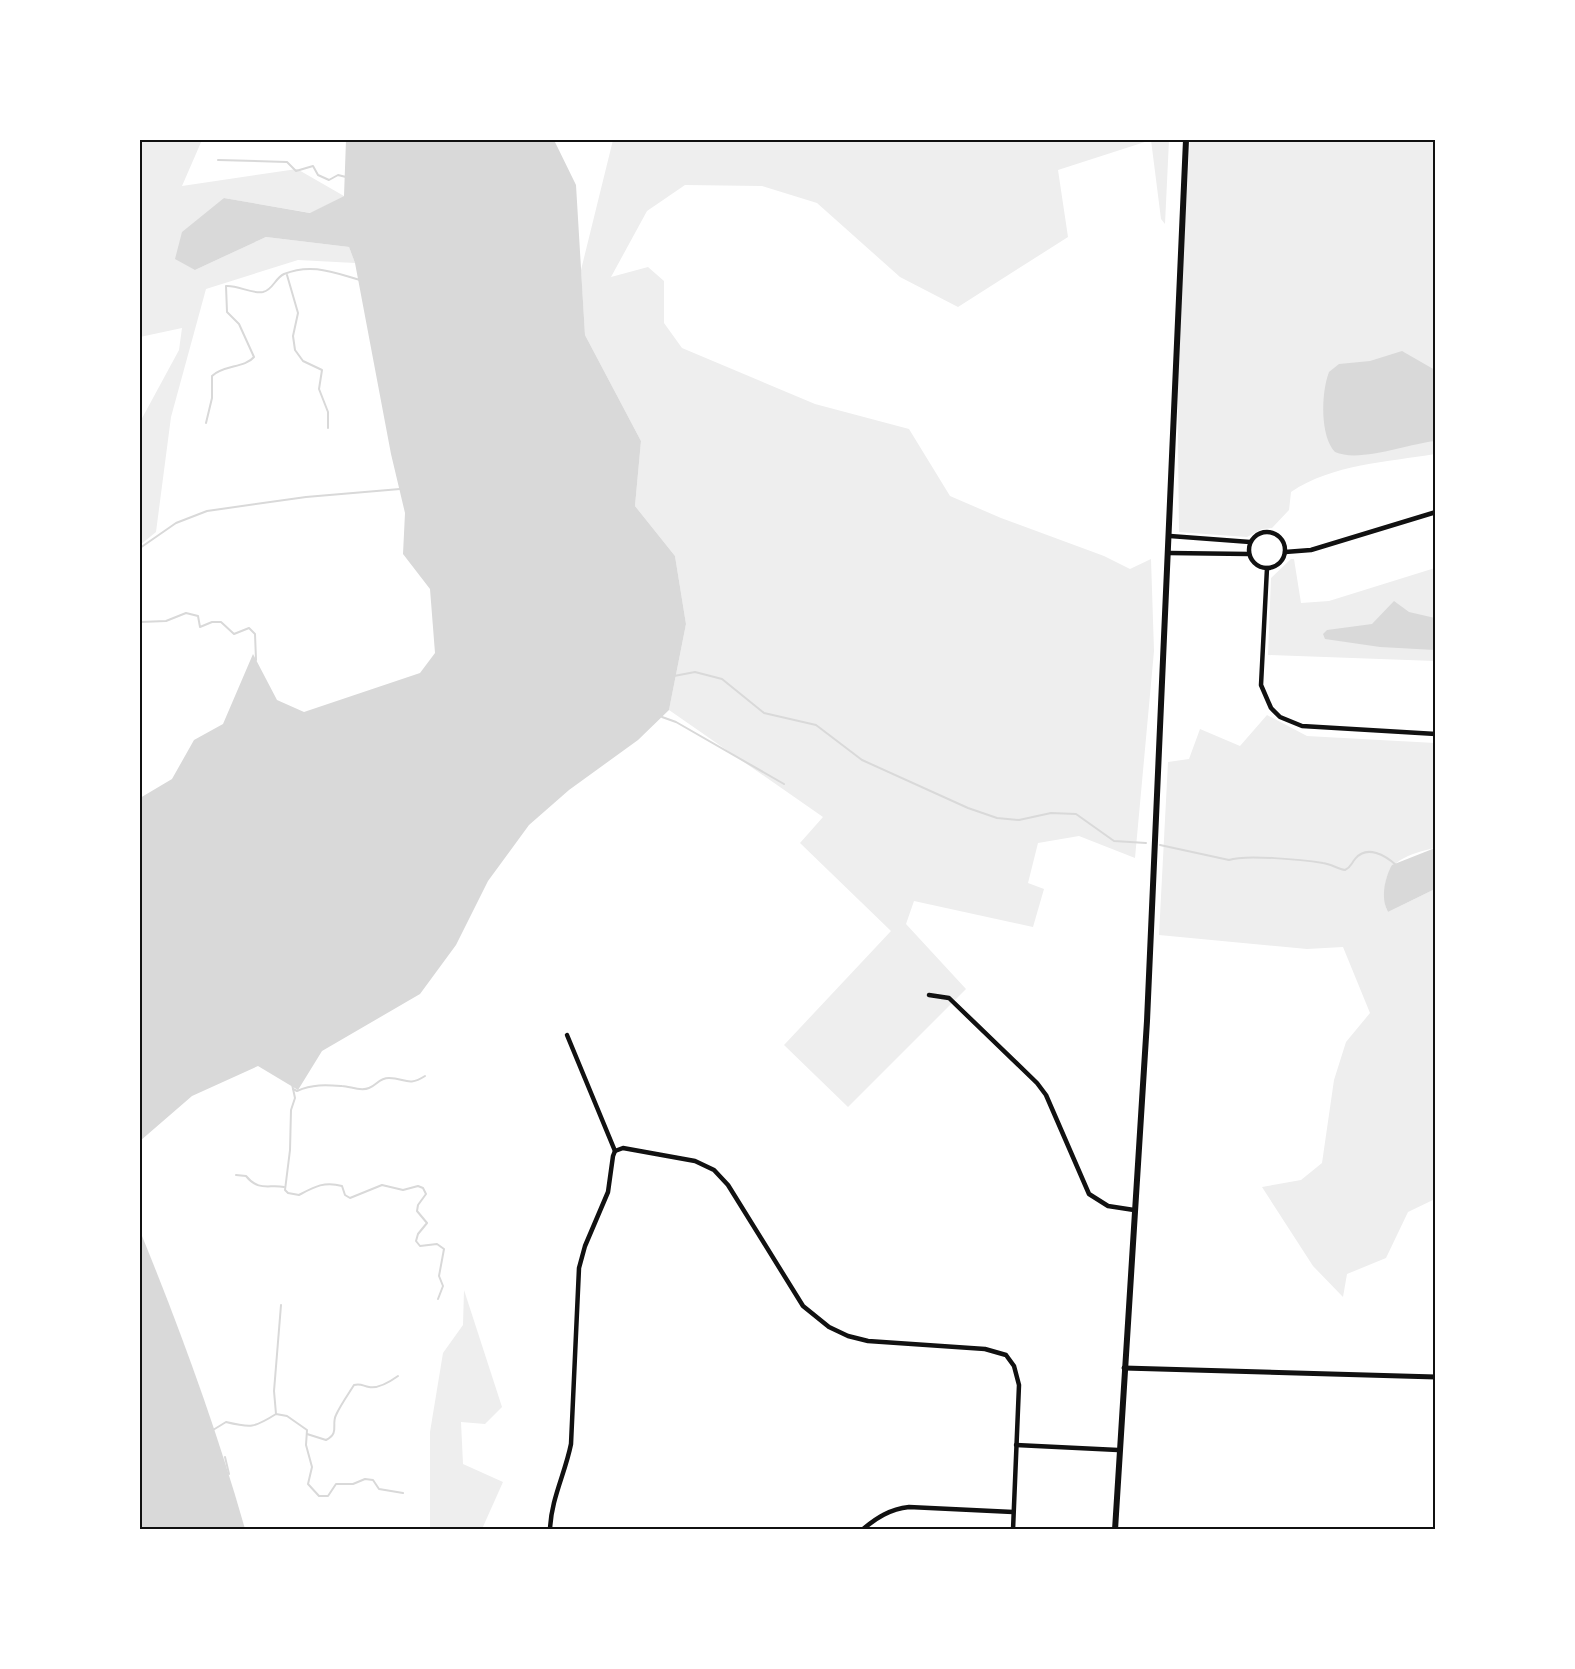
<svg xmlns="http://www.w3.org/2000/svg" width="1575" height="1669" viewBox="0 0 1575 1669" font-family="Karla,sans-serif">
<style>
.green{fill:#eee}
.water{fill:#d9d9d9}
.lines{fill:none;stroke-linecap:round;stroke-linejoin:round}
.stream{stroke:#d9d9d9;stroke-width:2}
.minor{stroke:#111;stroke-width:4.5}
.tertiary{stroke:#111;stroke-width:5}
.secondary{stroke:#111;stroke-width:6}
.neatline{fill:none;stroke:#111;stroke-width:2}
</style>
<rect width="100%" height="100%" fill="#fff"/>
<g class="green">
<path d="M 140,140 L 202,140 L 182,186 L 297,169 L 344,196 L 311,213 L 224,198 L 195,270 L 266,237 L 349,247 L 355,263 L 298,260 L 206,289 L 171,417 L 156,532 L 140,545 L 140,422 L 179,350 L 182,328 L 140,337 Z"/>
<path d="M 613,140 L 1169,140 L 1165,224 L 1161,219 L 1151,140 L 1058,170 L 1068,237 L 958,307 L 900,277 L 817,203 L 762,186 L 685,185 L 647,211 L 611,277 L 648,267 L 664,281 L 664,323 L 682,348 L 815,404 L 909,429 L 950,496 L 1001,518 L 1104,556 L 1130,569 L 1151,559 L 1154,651 L 1135,858 L 1079,836 L 1038,843 L 1028,883 L 1044,889 L 1033,927 L 914,901 L 906,924 L 966,989 L 848,1107 L 784,1045 L 891,931 L 800,843 L 823,817 L 669,710 L 686,624 L 675,556 L 635,506 L 641,441 L 585,335 L 581,270 Z"/>
<path d="M 1190,140 L 1435,140 L 1435,454 C 1388,462 1332,464 1291,492 L 1289,510 L 1272,528 L 1262,529 L 1247,537 L 1179,532 L 1177,354 Z"/>
<path d="M 1291,559 L 1294,559 L 1301,603 L 1329,601 L 1435,568 L 1435,661 L 1268,655 L 1271,578 Z"/>
<path d="M 1267,715 L 1307,736 L 1435,743 L 1435,848 C 1408,854 1384,861 1385,893 C 1385,900 1384,906 1388,912 L 1435,889 L 1435,1199 L 1408,1212 L 1386,1258 L 1347,1274 L 1343,1297 L 1313,1266 L 1262,1187 L 1301,1180 L 1322,1163 L 1334,1080 L 1346,1042 L 1370,1013 L 1343,947 L 1307,949 L 1159,935 L 1168,762 L 1189,759 L 1200,729 L 1240,746 Z"/>
<path d="M 464,1290 L 502,1407 L 485,1424 L 461,1422 L 463,1464 L 503,1482 L 482,1529 L 430,1529 L 430,1432 L 443,1353 L 463,1325 Z"/>
</g>
<g class="water">
<path d="M 346,140 L 554,140 L 576,185 L 585,335 L 641,441 L 635,506 L 675,556 L 686,624 L 669,710 L 638,740 L 569,790 L 529,825 L 488,881 L 456,945 L 420,994 L 322,1051 L 298,1090 L 258,1066 L 192,1096 L 140,1141 L 140,798 L 172,779 L 194,740 L 223,724 L 253,654 L 277,700 L 304,712 L 420,673 L 435,653 L 430,589 L 403,554 L 405,513 L 391,454 L 355,263 L 349,247 L 266,237 L 195,270 L 175,259 L 182,232 L 224,198 L 310,213 L 344,196 Z"/>
<path d="M 1402,351 L 1435,370 L 1435,441 C 1408,444 1359,463 1335,452 C 1320,436 1321,393 1329,372 L 1339,364 L 1370,361 Z"/>
<path d="M 1394,601 L 1409,612 L 1435,618 L 1435,650 L 1380,647 L 1325,639 L 1323,634 L 1327,630 L 1372,624 Z"/>
<path d="M 1435,848 L 1435,889 L 1388,912 C 1380,898 1385,877 1392,865 Z"/>
<path d="M 140,1231 C 180,1329 216,1427 245,1529 L 140,1529 Z"/>
</g>
<g class="lines">
<g class="stream">
<path d="M 218,160 L 287,162 L 296,171 L 313,166 L 318,175 L 329,180 L 338,175 L 346,177"/>
<path d="M 287,275 L 298,313 L 293,336 L 295,350 L 303,361 L 322,370 L 319,389 L 328,412 L 328,428"/>
<path d="M 206,423 L 212,398 L 212,376 C 223,365 245,368 254,357 L 239,324 L 227,312 L 226,286 C 238,285 251,294 263,292 C 273,290 275,278 284,274 C 311,263 332,272 360,280"/>
<path d="M 140,548 L 176,523 L 207,511 L 306,497 L 400,489"/>
<path d="M 140,622 L 166,621 L 186,613 L 198,616 L 200,627 L 212,622 L 221,622 L 234,634 L 249,628 L 255,634 L 256,660"/>
<path d="M 674,676 L 695,672 L 722,679 L 764,713 L 816,725 L 862,760 L 968,808 L 997,818 L 1019,820 L 1051,813 L 1076,814 L 1114,841 L 1146,843"/>
<path d="M 662,717 L 676,722 L 784,784"/>
<path d="M 1160,845 L 1229,860 C 1245,854 1304,860 1323,863 C 1331,864 1338,869 1345,870 C 1351,867 1351,864 1355,859 C 1367,844 1386,856 1396,865"/>
<path d="M 292,1084 L 295,1098 L 291,1110 L 290,1150 L 285,1190 L 288,1193 L 299,1195 C 314,1187 324,1181 342,1186 L 345,1195 L 350,1198 L 382,1185 L 403,1190 L 418,1186 L 423,1188 L 426,1194 L 418,1205 L 417,1211 L 427,1223 L 418,1234 L 416,1241 L 420,1246 L 437,1244 L 444,1249 L 439,1276 L 443,1286 L 438,1299"/>
<path d="M 293,1089 L 297,1091 C 313,1084 326,1085 342,1086 C 350,1086 360,1092 369,1088 C 377,1085 379,1078 389,1078 C 405,1078 408,1087 425,1076"/>
<path d="M 236,1175 L 246,1176 C 259,1192 269,1184 284,1187"/>
<path d="M 276,1414 L 274,1391 L 281,1305"/>
<path d="M 213,1430 L 226,1422 C 251,1428 254,1428 276,1414 L 287,1416 L 307,1430 L 306,1445 L 312,1467 L 308,1484 L 319,1496 L 328,1496 L 336,1484 L 353,1484 L 365,1479 L 373,1480 L 379,1489 L 403,1493"/>
<path d="M 307,1434 L 326,1440 C 340,1433 331,1425 336,1415 C 340,1406 349,1393 354,1385 C 361,1383 363,1386 369,1387 C 379,1389 391,1381 398,1376"/>
<path d="M 225,1457 L 229,1474"/>
</g>
<g class="minor">
<circle cx="1267" cy="550" r="18"/>
<path d="M 1170,536 L 1250,542"/>
<path d="M 1285,552 L 1311,550 L 1436,512"/>
<path d="M 1169,553 L 1249,554"/>
<path d="M 1267,568 L 1261,685 L 1271,708 L 1280,717 L 1302,726 L 1436,734"/>
<path d="M 929,995 L 949,998 L 1037,1083 L 1046,1095 L 1089,1194 L 1108,1206 L 1134,1210"/>
<path d="M 567,1035 L 615,1151"/>
<path d="M 1016,1445 L 1118,1450"/>
<path d="M 550,1530 C 551,1499 565,1474 571,1444 L 579,1268 L 585,1246 L 608,1192 L 613,1156 L 615,1151 L 623,1148 L 695,1161 L 714,1170 L 728,1185 L 803,1306 L 829,1327 L 848,1336 L 868,1341 L 985,1349 L 1006,1355 L 1014,1366 L 1019,1385 L 1013,1530"/>
<path d="M 862,1530 C 876,1518 890,1509 909,1507 L 1013,1512"/>
</g>
<path class="tertiary" d="M 1124,1368 L 1436,1377"/>
<path class="secondary" d="M 1115,1530 L 1147,1021 L 1186,140"/>
</g>
<rect width="1575" height="1669" fill="none" stroke="#ffffff" stroke-width="282"/>
<rect x="141" y="141" width="1293" height="1387" class="neatline"/>
</svg>
